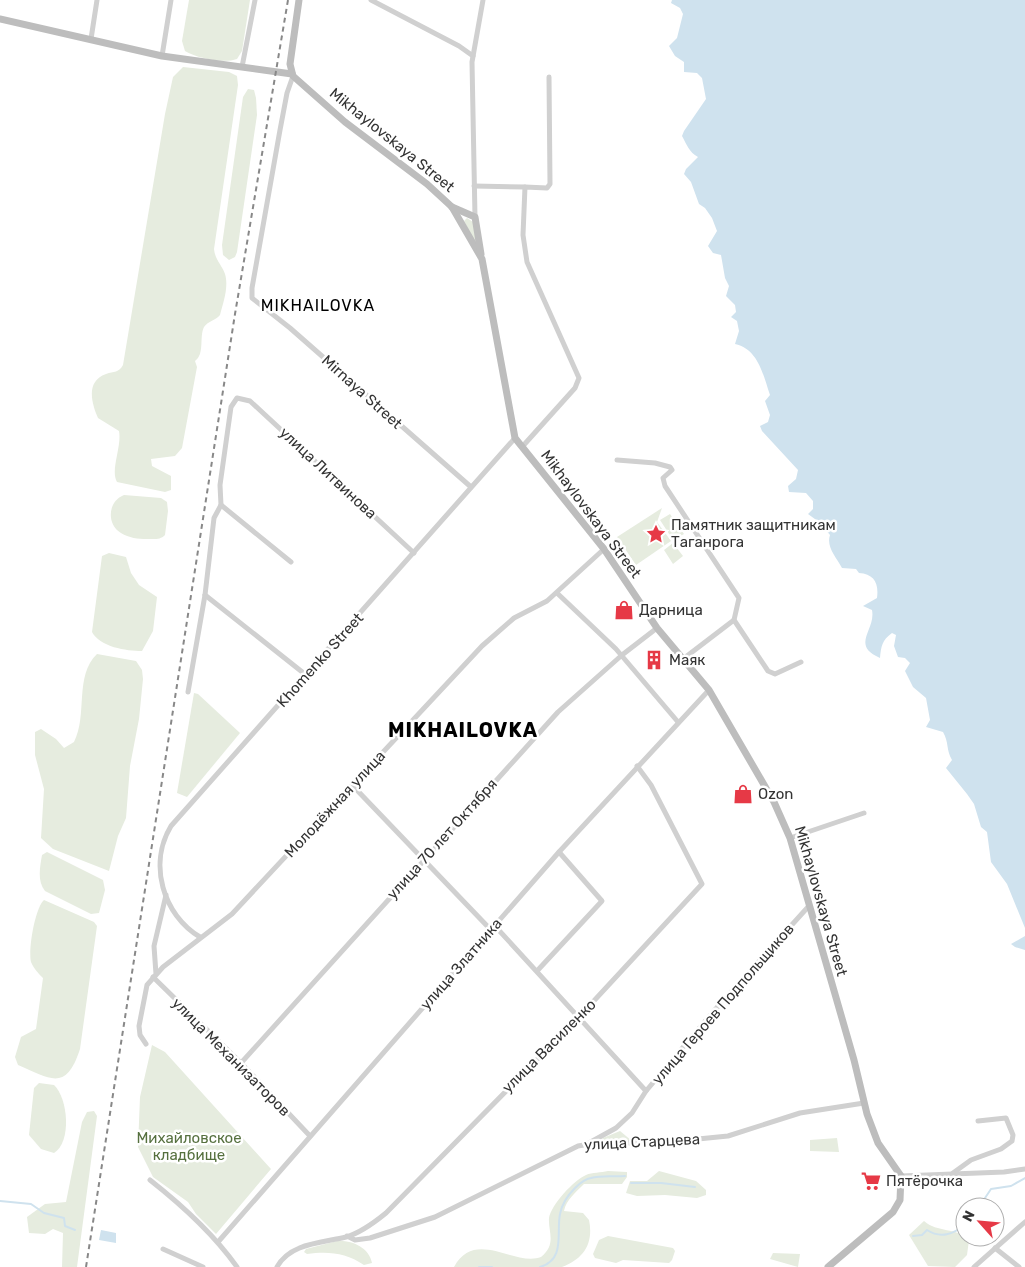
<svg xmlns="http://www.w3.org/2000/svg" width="1025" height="1267" viewBox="0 0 1025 1267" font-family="Rubik,sans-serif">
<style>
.green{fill:#e6ecdf}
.water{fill:#cfe2ee}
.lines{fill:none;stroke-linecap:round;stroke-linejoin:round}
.stream{stroke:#cfe2ee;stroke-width:2}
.street{stroke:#d0d0d0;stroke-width:5}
.secondary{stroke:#bdbdbd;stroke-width:7}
.rail{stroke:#888;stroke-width:2;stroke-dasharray:5 4;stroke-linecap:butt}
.labels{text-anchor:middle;stroke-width:5;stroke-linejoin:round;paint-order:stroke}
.street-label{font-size:15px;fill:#333;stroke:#fff}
.poi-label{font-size:15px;fill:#333;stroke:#fff;text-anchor:start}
.park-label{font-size:15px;fill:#56703f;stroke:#fff}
.neighbourhood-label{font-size:16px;letter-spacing:1px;fill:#000;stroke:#fff}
.district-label{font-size:20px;font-weight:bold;letter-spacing:1px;fill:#000;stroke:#fff}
</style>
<rect width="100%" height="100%" fill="#fff"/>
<g class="green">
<path d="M 189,0 L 250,0 L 242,51 L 237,59 C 223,64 197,58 185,51 L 182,41 Z"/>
<path d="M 183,67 L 229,72 L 237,76 L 238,85 L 214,249 C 215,260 222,265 225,274 C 229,287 223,303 220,315 C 216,320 208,321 204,327 C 199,337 205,354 195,361 L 197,367 L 182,448 L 175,456 L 151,459 L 152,466 L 171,476 L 171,490 L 165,492 L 117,482 C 110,470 122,447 119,431 L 98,418 C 91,402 86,381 106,374 C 114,371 119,373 123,365 L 165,114 L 173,77 Z"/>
<path d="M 248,89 L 254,90 L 256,98 L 257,115 L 237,252 L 235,257 L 229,260 L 223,255 L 222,245 L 243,97 Z"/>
<path d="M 467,218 L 473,222 L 477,246 L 464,221 Z"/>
<path d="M 124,495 L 161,498 L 167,502 L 168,511 L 165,535 C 160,540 155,539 147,539 C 138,539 129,538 121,533 C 106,524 108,501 124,495 Z"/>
<path d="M 662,508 L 657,522 L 671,541 L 636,565 L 617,537 Z"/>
<path d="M 670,514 L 684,534 L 673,540 L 660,520 Z"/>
<path d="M 673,543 L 683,556 L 673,564 L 664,550 Z"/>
<path d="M 109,553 L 126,557 L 131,573 L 139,585 L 157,597 L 153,631 L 142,651 C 126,651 100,647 92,632 L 102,556 Z"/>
<path d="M 97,654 L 136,661 L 142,670 L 143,679 L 139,719 L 130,766 L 126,818 L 118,836 L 109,871 L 53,849 L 41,838 L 44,789 L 35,755 L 35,732 L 41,729 L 56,739 L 64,748 L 74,742 C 88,715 74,676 97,654 Z"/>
<path d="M 194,693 L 198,694 L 240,733 L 187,797 L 177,793 Z"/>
<path d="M 47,852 L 103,880 L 105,890 L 99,913 L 91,914 L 45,891 C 37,881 40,867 42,855 Z"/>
<path d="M 44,900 L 94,922 L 97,926 L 80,1049 C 66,1092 51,1079 18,1065 L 15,1057 L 21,1037 L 36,1029 L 43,978 C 38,973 34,969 31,962 C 28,950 35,908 44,900 Z"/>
<path d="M 152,1045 L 165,1052 L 271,1169 L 216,1234 L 196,1214 L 188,1202 L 153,1177 L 138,1147 L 140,1097 Z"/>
<path d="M 39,1083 L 54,1085 C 68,1098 72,1142 54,1153 L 41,1149 L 29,1135 L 34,1088 Z"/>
<path d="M 94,1111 L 97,1116 L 77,1267 L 62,1267 L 63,1233 L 53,1229 L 45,1234 L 29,1233 L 27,1217 L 45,1204 L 66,1202 L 82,1122 L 87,1112 Z"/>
<path d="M 620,1131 L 632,1141 L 598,1140 Z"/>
<path d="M 837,1138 L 839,1152 L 810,1151 L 810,1140 Z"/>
<path d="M 608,1171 L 627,1172 L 627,1177 L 622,1184 L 584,1184 C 576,1192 566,1200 564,1211 L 583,1213 L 589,1220 C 594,1244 583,1259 562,1267 L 454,1267 C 475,1228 515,1267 541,1257 C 557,1244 548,1232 549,1218 C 551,1205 574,1180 586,1175 C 592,1172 601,1173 608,1171 Z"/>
<path d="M 659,1171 L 696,1181 L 706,1190 L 706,1195 L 697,1198 L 665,1195 L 637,1196 L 626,1193 L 630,1181 L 647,1181 Z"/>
<path d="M 924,1221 C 937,1233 957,1227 969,1240 L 967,1255 L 955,1267 L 928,1266 L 909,1235 Z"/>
<path d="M 608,1236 L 673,1248 L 675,1251 L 672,1260 L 669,1263 L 623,1260 L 616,1263 L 595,1258 L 593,1254 L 599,1240 Z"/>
<path d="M 337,1241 C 352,1240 369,1247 372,1263 L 364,1265 C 346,1253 329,1251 307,1254 L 304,1252 L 306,1249 Z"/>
<path d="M 773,1253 L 800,1254 L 798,1267 L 770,1259 Z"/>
</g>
<g class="water">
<path d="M 672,0 L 1025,0 L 1025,928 L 1007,884 L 991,862 L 987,832 L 981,827 L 974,804 L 967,794 L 946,768 L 952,760 C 946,750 949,742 943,732 L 926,727 L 930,720 L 926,698 L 913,687 L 905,671 L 910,663 L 905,658 L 898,657 L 894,646 L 896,635 L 892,633 C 882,640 881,647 880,658 C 850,645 876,630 872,610 L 863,606 L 877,598 C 879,583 874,574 859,573 L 856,569 L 842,568 C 836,557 826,547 830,535 L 819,522 L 808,514 L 813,509 L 813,501 L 806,493 L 789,492 L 788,486 L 796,479 L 798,470 L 762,431 L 760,426 L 768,422 L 770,415 L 765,401 L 770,395 C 763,374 758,349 735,344 L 739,331 L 737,321 L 731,317 L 736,312 L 735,305 L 726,296 L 729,286 L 725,278 L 721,255 L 713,253 L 708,246 L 717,231 L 712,218 L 705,208 L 699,204 L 691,182 L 684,174 L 686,169 L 698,157 C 689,152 687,145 682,136 L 684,131 L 706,99 L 702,78 L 697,73 L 684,72 L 684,62 L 675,56 L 669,46 L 677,38 L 683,14 L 680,8 L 671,3 Z"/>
<path d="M 1025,936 L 1025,950 L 1015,947 L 1011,944 Z"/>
<path d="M 101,1230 L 116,1233 L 116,1243 L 99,1240 Z"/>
</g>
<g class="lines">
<g class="stream">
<path d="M 631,1183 L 661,1183 L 695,1187"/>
<path d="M 0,1201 L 31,1204 L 44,1213 L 64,1218 L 65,1226 L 75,1230"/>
<path d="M 979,1207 L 991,1189 L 1011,1186 L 1025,1178"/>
<path d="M 913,1236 L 922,1235 L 927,1230 C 941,1239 953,1234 965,1225"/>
<path d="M 479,1267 L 492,1267"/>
<path d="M 540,1267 C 566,1259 556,1233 560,1214 C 562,1203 567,1196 575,1188 C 579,1184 584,1179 591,1178 C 602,1175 614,1177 625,1176"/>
</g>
<g class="street">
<path d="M 371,0 L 459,46 L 473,56"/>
<path d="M 91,39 L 97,0"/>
<path d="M 162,56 L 171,0"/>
<path d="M 242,67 L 255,0"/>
<path d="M 293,76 L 287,93 L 280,130 L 252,288 L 252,298 L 290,328 L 471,487"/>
<path d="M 474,186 L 525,187"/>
<path d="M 475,217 L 472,62 L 483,0"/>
<path d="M 522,447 L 575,388 L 579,378 L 527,262 L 523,235 L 525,187 L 547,188 L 550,184 L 549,77"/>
<path d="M 617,460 L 655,463 L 670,467 L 672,470 L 663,478 L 665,486 L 739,598 L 734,620 L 768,671 L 775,674 L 801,662"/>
<path d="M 221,505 L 291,562"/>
<path d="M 557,593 L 616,649 L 678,722"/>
<path d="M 205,595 L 306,675"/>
<path d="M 683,659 L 734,620"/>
<path d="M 188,692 L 205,595 L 214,518 L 221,505 L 220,485 L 231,407 L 237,398 L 250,401 L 414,553"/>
<path d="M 353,786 L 491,930"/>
<path d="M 790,838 L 864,813"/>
<path d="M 495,926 L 646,1091"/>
<path d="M 200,937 C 163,915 148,864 171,826 L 515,438"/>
<path d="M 537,971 L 602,901 L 559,852"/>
<path d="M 156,974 L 154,946 L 166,895"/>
<path d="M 153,977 L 241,1063 L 310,1136"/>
<path d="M 146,1044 L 140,1035 L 139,1026 L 147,985 L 163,967 L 232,914 L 482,646 L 514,618 L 547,601 L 604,549"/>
<path d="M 241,1063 L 558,712 L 622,655 L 657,628"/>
<path d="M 587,1144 L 616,1128 L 632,1113 L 646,1091 L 713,1012 L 808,907"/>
<path d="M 953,1173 L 971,1160 L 1001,1149 L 1012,1141 L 1013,1135 L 1006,1118 L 978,1121"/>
<path d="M 901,1176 L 1004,1172 L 1025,1169"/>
<path d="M 150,1180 C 183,1206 213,1233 237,1267"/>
<path d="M 347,1236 L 355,1240 L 370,1238 L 435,1217 L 578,1146 L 595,1143 L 658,1143 L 728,1136 L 800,1113 L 864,1103"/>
<path d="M 218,1242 L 559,852 L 709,690"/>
<path d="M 995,1248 L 1019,1267"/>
<path d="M 163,1249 L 203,1267"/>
<path d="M 277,1267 C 290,1243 322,1243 346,1237 C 360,1233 375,1222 386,1213 L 579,1017 L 702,884 L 651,785 L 637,766"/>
<path d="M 974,1267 L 1025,1222"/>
</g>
<g class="secondary">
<path d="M 299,0 L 290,64 L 293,76 L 345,122 L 427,184 L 452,207 L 482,259 L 515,438 L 604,549 L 657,628 L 709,690 L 774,802 L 790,838 L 854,1060 L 867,1114 L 878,1143 L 901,1176 L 900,1200 L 893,1212 L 828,1267"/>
<path d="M 0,19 L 162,56 L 292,74"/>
<path d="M 452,207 L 475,217 L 481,254"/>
</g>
<path class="rail" d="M 86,1267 L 235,314 L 288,0"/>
</g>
<defs>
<symbol id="sight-bare" viewBox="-9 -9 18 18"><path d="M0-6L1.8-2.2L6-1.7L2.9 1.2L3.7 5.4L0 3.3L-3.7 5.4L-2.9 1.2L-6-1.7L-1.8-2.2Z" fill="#e63946" stroke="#fff" stroke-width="2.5" paint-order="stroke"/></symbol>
<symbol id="shop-bare" viewBox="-9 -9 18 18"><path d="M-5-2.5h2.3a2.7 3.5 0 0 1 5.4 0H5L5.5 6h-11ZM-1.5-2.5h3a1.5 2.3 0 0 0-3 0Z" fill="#e63946" stroke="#fff" stroke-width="2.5" paint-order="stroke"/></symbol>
<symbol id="building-bare" viewBox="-9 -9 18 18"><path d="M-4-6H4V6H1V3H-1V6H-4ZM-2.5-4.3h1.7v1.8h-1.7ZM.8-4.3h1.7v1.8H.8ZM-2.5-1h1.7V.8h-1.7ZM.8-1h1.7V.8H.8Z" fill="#e63946" stroke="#fff" stroke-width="2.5" paint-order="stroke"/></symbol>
<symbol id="supermarket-bare" viewBox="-9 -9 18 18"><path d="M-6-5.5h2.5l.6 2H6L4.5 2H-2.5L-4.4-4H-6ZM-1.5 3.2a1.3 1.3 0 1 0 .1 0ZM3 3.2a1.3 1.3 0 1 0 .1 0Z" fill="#e63946" stroke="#fff" stroke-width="2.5" paint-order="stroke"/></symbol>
</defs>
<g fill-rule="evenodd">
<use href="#sight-bare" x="642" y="520" width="28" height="28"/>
<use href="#shop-bare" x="610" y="596" width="28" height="28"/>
<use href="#building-bare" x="640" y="646" width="28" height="28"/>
<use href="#shop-bare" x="729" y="780" width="28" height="28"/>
<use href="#supermarket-bare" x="857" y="1167" width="28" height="28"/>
</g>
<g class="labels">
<g class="street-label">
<text transform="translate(392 140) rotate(39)" y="5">Mikhaylovskaya Street</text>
<text transform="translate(362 392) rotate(42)" y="5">Mirnaya Street</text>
<text transform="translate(328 473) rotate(43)" y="5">улица Литвинова</text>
<text transform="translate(591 514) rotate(53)" y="5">Mikhaylovskaya Street</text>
<text transform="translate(320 660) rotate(-48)" y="5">Khomenko Street</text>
<text transform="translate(335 804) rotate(-47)" y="5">Молодёжная улица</text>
<text transform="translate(442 839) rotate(-48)" y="5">улица 70 лет Октября</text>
<text transform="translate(821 901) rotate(74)" y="5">Mikhaylovskaya Street</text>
<text transform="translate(461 964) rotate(-49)" y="5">улица Златника</text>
<text transform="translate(723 1004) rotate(-49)" y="5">улица Героев Подпольщиков</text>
<text transform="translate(549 1046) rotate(-45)" y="5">улица Василенко</text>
<text transform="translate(231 1057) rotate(45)" y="5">улица Механизаторов</text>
<text transform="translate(642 1142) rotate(-3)" y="5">улица Старцева</text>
</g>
<g class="poi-label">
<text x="671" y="530">Памятник защитникам<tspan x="671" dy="17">Таганрога</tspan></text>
<text x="639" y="615">Дарница</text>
<text x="669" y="665">Маяк</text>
<text x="758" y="799">Ozon</text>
<text x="886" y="1186">Пятёрочка</text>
</g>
<g class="park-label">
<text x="189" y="1143">Михайловское<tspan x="189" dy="17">кладбище</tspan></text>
</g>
<g class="neighbourhood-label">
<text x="318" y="311">MIKHAILOVKA</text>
</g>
<g class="district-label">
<text x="463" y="737">MIKHAILOVKA</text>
</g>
</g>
<g transform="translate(980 1222) rotate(297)"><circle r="24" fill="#ffffff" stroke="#adadad"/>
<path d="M0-4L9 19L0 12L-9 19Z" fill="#e63946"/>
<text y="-8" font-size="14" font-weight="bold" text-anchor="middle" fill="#333333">N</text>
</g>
</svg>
